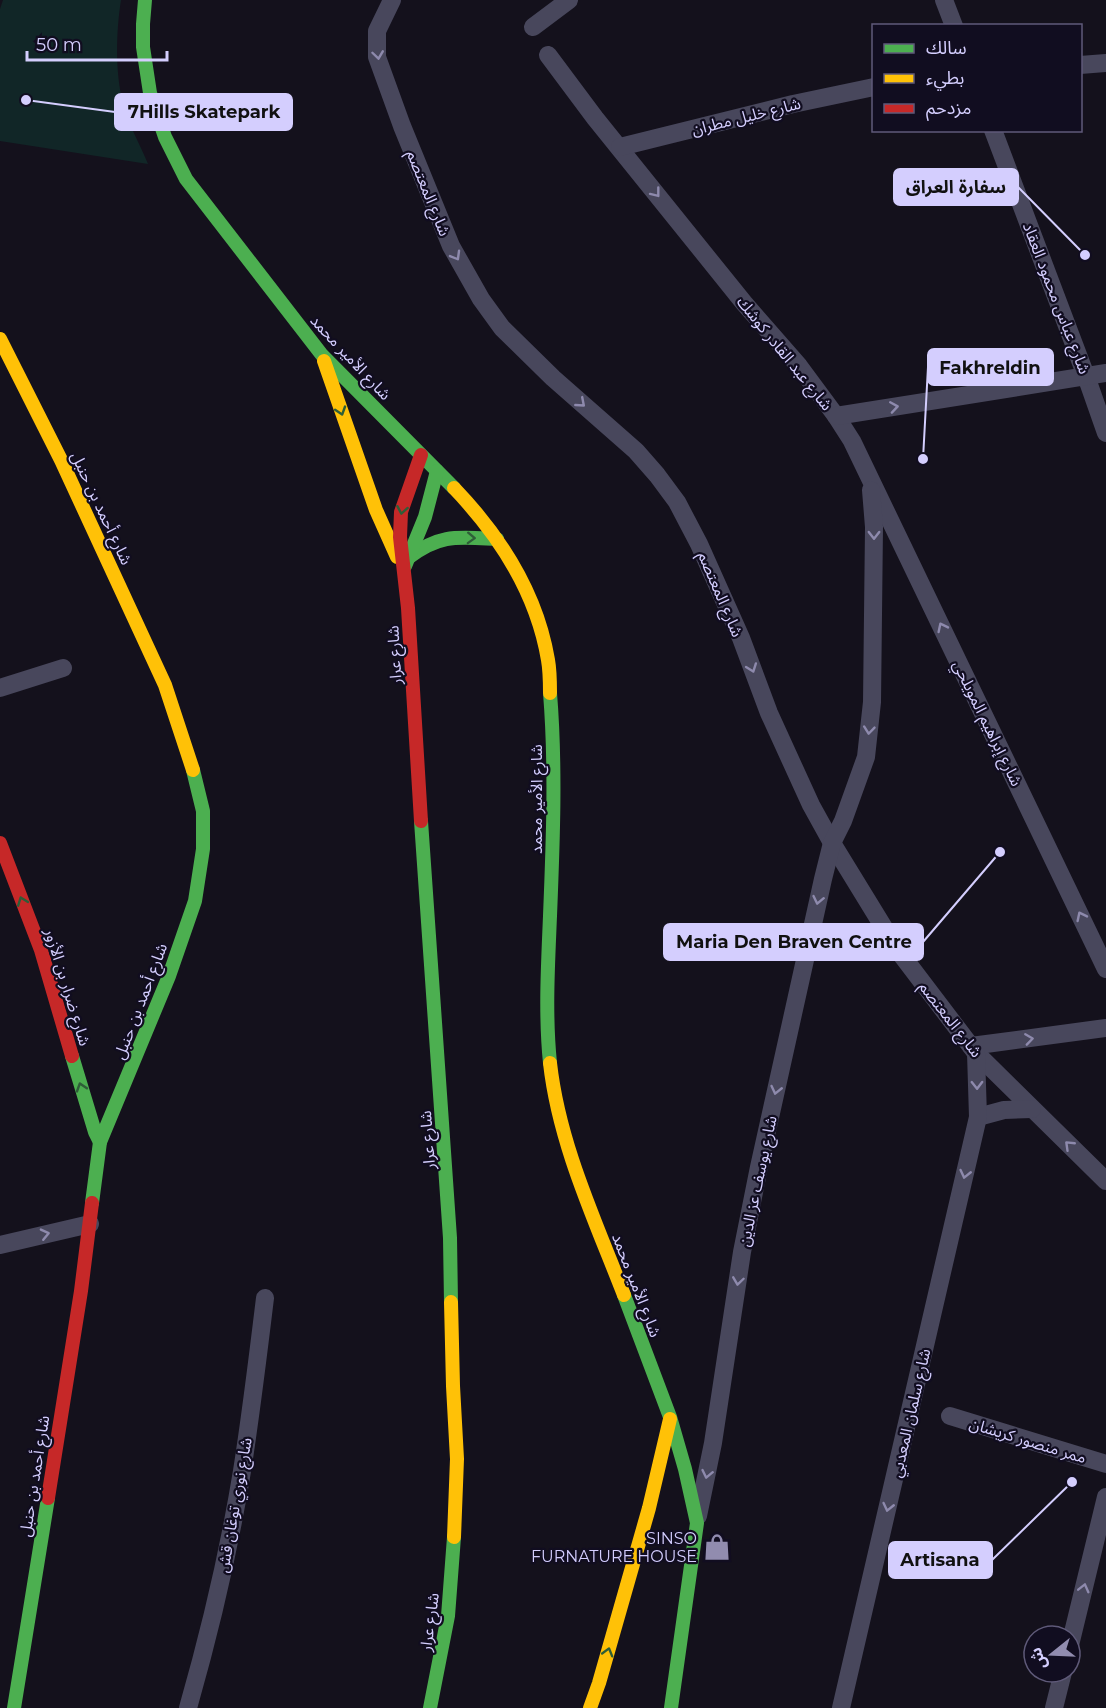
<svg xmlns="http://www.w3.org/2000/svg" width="1106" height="1708" viewBox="0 0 1106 1708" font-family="Montserrat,'Noto Sans Arabic',sans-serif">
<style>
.green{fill:#112627}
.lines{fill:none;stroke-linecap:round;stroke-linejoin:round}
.street{stroke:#48475c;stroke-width:18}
.fast{stroke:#4caf50;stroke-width:14}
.slow{stroke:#ffc107;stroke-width:14}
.jam{stroke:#c62828;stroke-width:14}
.oneway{stroke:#8e8aad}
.oneway2{stroke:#2e5e38}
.labels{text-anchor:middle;stroke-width:4.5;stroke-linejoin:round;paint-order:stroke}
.street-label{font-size:16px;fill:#d4cefe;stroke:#110d20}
.poi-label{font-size:16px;fill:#d4cefe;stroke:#110d20;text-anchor:end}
.leader{fill:none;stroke:#d4cefe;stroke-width:2}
.callout-dot{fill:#d4cefe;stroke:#110d20;stroke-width:2}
.callout{fill:#d4cefe;stroke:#d4cefe;stroke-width:2}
.callout-label{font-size:18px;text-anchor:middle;font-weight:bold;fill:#111}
</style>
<rect width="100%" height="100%" fill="#14111c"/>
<path class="green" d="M 3,0 L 121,0 C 116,32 115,72 123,103 C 128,124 140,144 148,164 L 0,141 L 0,9 Z"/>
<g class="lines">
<g class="street">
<path d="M 392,0 L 377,31 L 377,57 L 402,126 L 451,246 L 481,299 L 502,328 L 553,378 L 636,451 L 657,475 L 677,502 L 699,544 L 741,638 L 769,713 L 811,805 L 832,843 L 897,949 L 976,1053 L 1106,1181"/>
<path d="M 944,0 L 954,26"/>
<path d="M 533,27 L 569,0"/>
<path d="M 548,55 L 595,118 L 744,303 L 799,366 L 836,416 L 852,441 L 1106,969"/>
<path d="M 1080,65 L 1106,63"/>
<path d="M 993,130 L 1086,376 L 1106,433"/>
<path d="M 620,147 L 793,104 L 874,87"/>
<path d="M 836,416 L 1106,373"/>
<path d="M 0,688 L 63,668"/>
<path d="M 971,1046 L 1106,1028"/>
<path d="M 978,1117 L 1004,1110 L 1032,1109"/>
<path d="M 0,1245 L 90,1224"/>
<path d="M 950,1416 L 1106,1464"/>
<path d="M 698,1516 L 713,1443 L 742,1252 L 759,1167 L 823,879 L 832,843 L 843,821 L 866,757 L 872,702 L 874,527 L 871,490"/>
<path d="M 1070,1645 L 1106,1497"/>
<path d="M 188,1708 C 210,1631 229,1551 242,1471 C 251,1414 258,1356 265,1298"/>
<path d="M 841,1708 L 978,1117 L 976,1053"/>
<path d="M 1054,1708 L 1063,1672"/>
</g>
<g class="fast">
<path d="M 145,0 L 143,24 L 143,47 L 150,93 L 165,137 L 186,179 L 322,355 L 454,488"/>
<path d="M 408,558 C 440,533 459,537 497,539"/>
<path d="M 405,566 L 425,517 L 437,471"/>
<path d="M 421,821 L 450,1238 L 451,1302"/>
<path d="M 72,1056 L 95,1132 L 100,1142"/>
<path d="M 550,1063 C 545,1014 548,965 550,916 C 553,842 556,767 550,693"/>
<path d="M 92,1203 L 100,1142 L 169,976 L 195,901 L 203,849 L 203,811 L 193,770"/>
<path d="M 624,1295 L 670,1417 L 685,1469 L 697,1523 L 671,1708"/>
<path d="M 14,1708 L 48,1498"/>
<path d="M 430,1708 L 448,1616 L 454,1537"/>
</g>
<g class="slow">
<path d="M 0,339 L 61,460 L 165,685 L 193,770"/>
<path d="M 324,361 L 376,510 L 397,557"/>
<path d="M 454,488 C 499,535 537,594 548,660 C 550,671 550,682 550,693"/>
<path d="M 550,1063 C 559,1144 595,1220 624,1295"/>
<path d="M 451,1302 L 453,1386 L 457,1459 L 454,1537"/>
<path d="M 590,1708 L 599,1683 L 649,1508 L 670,1419"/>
</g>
<g class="jam">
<path d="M 421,821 L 408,608 L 400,537 L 401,512 L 421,455"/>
<path d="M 0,843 L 41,950 L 72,1056"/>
<path d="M 48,1498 L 81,1291 L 92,1203"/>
</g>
</g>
<defs><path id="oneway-chevron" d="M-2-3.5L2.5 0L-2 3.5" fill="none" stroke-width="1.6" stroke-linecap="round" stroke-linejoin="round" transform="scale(1.5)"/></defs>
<g class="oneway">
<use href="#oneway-chevron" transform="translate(378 55) rotate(82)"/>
<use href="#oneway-chevron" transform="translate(656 193) rotate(52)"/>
<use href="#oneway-chevron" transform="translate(456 256) rotate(60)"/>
<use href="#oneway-chevron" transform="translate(581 403) rotate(41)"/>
<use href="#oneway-chevron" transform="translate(894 407) rotate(-9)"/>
<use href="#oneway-chevron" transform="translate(874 535) rotate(90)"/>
<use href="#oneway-chevron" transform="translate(942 627) rotate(-116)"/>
<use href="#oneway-chevron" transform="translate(752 668) rotate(70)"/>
<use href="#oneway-chevron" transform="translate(869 730) rotate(96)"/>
<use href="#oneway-chevron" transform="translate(818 900) rotate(102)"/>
<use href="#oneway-chevron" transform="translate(1081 916) rotate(-116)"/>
<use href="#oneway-chevron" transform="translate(1029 1039) rotate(-8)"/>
<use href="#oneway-chevron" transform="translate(977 1085) rotate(89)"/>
<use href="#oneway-chevron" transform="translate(776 1090) rotate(103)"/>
<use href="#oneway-chevron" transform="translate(1069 1145) rotate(-136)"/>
<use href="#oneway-chevron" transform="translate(965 1174) rotate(103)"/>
<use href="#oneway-chevron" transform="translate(45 1234) rotate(-13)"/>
<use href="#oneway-chevron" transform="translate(738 1281) rotate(98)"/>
<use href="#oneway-chevron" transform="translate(707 1474) rotate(102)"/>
<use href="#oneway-chevron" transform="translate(888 1507) rotate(103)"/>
<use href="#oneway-chevron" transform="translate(1084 1588) rotate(-76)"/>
</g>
<g class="oneway2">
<use href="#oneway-chevron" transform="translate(341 411) rotate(72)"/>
<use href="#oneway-chevron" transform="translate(402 510) rotate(100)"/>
<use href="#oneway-chevron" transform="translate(471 538) rotate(2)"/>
<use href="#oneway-chevron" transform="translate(22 901) rotate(-111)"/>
<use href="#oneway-chevron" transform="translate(81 1087) rotate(-108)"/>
<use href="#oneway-chevron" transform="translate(608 1652) rotate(-74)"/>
</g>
<defs>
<symbol id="shop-bare" viewBox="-9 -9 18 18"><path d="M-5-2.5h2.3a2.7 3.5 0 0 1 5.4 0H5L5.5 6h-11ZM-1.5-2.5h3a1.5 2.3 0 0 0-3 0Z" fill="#918caf" stroke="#110d20" stroke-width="2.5" paint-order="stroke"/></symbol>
</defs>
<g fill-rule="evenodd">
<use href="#shop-bare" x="698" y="1528" width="38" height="38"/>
</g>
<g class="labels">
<g class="street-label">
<text transform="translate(746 116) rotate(-14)" y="6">شارع خليل مطران</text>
<text transform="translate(429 193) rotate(68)" y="6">شارع المعتصم</text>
<text transform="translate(1057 298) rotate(69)" y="6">شارع عباس محمود العقاد</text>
<text transform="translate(785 353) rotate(51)" y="6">شارع عبد القادر كوشك</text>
<text transform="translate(351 357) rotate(47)" y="6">شارع الأمير محمد</text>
<text transform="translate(102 508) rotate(65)" y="6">شارع أحمد بن حنبل</text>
<text transform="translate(721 594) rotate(67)" y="6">شارع المعتصم</text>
<text transform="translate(394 655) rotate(-93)" y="6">شارع عرار</text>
<text transform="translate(988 723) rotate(64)" y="6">شارع إبراهيم المويلحي</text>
<text transform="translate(536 799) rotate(-90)" y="6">شارع الأمير محمد</text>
<text transform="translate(68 987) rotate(73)" y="6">شارع ضرار بن الأزور</text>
<text transform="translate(140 1001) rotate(-69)" y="6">شارع أحمد بن حنبل</text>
<text transform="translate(951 1019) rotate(52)" y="6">شارع المعتصم</text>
<text transform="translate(427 1140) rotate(-94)" y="6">شارع عرار</text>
<text transform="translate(757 1181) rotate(-78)" y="6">شارع يوسف عز الدين</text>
<text transform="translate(637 1285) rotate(69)" y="6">شارع الأمير محمد</text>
<text transform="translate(910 1413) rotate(-77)" y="6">شارع سلمان المعدبي</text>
<text transform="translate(1028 1440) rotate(17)" y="6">ممر منصور كريشان</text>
<text transform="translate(34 1476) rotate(-81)" y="6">شارع أحمد بن حنبل</text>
<text transform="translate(234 1505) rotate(-80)" y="6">شارع نوري توغان قش</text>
<text transform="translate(429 1622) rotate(-82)" y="6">شارع عرار</text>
</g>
<g class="poi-label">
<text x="697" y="1544">SINSO<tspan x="697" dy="18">FURNATURE HOUSE</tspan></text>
</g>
</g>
<path class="leader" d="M26 100L115 112M1085 255L1018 187M923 459L928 367M1000 852L923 942M1072 1482L992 1560"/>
<g class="callout-dot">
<circle cx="26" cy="100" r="6"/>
<circle cx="1085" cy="255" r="6"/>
<circle cx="923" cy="459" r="6"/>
<circle cx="1000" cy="852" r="6"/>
<circle cx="1072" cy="1482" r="6"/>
</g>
<g class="callout">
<rect x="115" y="94" width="177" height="36" rx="6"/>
<rect x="894" y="169" width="124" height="36" rx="6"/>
<rect x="928" y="349" width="125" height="36" rx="6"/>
<rect x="664" y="924" width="259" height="36" rx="6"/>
<rect x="889" y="1542" width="103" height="36" rx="6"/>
</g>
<g class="callout-label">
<text x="204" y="118">7Hills Skatepark</text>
<text x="956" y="193">سفارة العراق</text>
<text x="990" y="374">Fakhreldin</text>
<text x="794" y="948">Maria Den Braven Centre</text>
<text x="940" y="1566">Artisana</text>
</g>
<rect x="872" y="24" width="210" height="108" fill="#110d20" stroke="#5f5a79" stroke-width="1.5"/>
<rect x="884" y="44" width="30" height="9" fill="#4caf50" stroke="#5f5a79" stroke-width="1.5"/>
<text x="926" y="54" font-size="18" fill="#d4cefe">سالك</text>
<rect x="884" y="74" width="30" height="9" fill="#ffc107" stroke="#5f5a79" stroke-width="1.5"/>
<text x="926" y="84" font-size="18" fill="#d4cefe">بطيء</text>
<rect x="884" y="104" width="30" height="9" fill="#c62828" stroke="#5f5a79" stroke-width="1.5"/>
<text x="926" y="114" font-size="18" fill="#d4cefe">مزدحم</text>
<g transform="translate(1052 1654) rotate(252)"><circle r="28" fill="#110d20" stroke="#5f5a79" stroke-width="1.5"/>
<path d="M0-4.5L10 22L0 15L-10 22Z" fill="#918caf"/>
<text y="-9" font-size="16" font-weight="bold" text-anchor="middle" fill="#d4cefe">ش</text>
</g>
<path d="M27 51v9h140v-9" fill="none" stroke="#d4cefe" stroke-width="3"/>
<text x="36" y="51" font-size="18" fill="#d4cefe" stroke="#110d20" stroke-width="4.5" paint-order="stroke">50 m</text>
</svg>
